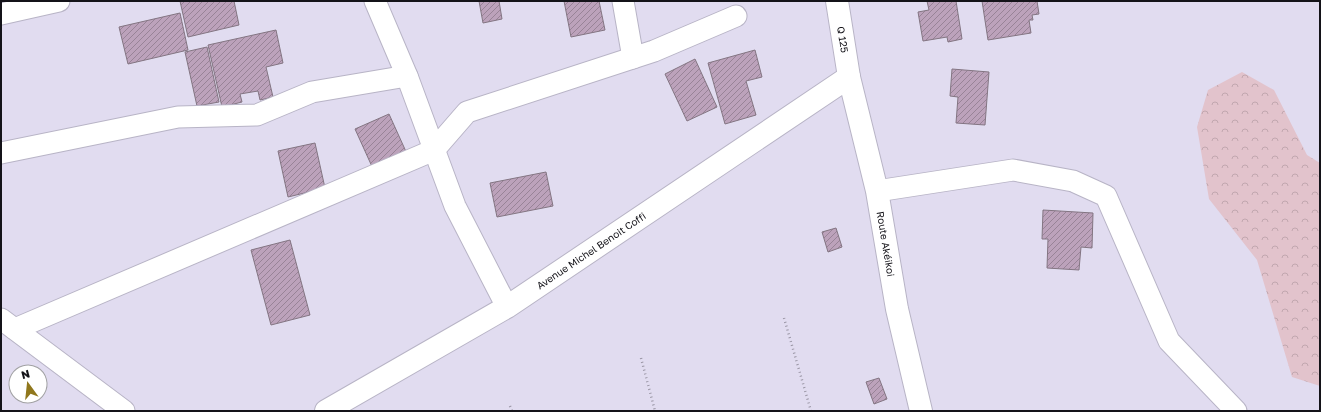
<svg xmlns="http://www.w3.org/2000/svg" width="1321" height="412" viewBox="0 0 1321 412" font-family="'Golos Text',sans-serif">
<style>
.forest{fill:url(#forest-crowns)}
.building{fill:url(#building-hatch);stroke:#837582}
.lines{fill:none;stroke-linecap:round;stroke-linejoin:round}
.minor-casing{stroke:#b8b4c6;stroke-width:23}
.tertiary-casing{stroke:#b8b4c6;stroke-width:24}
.path{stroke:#9b97a6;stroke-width:2.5;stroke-dasharray:1 3;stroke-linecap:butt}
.minor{stroke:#fff;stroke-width:21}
.tertiary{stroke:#fff;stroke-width:22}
.labels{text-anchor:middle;stroke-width:3;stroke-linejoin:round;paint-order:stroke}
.street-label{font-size:10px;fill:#141319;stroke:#fff}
</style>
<defs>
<pattern id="forest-crowns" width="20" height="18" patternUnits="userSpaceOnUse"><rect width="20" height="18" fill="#e2c3cc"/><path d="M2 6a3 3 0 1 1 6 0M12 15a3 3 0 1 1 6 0" fill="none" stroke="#c1a7af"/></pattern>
<pattern id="building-hatch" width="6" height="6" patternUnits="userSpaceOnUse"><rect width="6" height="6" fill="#bca2bb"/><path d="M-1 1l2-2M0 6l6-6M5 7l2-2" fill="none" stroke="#988397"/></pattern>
</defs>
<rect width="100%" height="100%" fill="#e1dcf0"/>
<path class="forest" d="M 1242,72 L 1274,90 L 1307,155 L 1320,163 L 1320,386 L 1292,377 L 1257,260 L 1209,199 L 1197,127 L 1208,90 Z"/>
<g class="building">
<path d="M 180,1 L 234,1 L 239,25 L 188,37 Z"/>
<path d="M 479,1 L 499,1 L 502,19 L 483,23 Z"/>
<path d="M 564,1 L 599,1 L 605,30 L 571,37 Z"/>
<path d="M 927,1 L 956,1 L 962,39 L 948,42 L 947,37 L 923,41 L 918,12 L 929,10 Z"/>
<path d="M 982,1 L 1037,1 L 1039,14 L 1032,15 L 1033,20 L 1029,20 L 1031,33 L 988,40 Z"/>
<path d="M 180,13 L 188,50 L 128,64 L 119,27 Z"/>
<path d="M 276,30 L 283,63 L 266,67 L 273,97 L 260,100 L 258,91 L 240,94 L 242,102 L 222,107 L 208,45 Z"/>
<path d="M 207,47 L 219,102 L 197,106 L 185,52 Z"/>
<path d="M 755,50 L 762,77 L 746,81 L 756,115 L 725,124 L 708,63 Z"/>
<path d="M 695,59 L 717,107 L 687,121 L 665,74 Z"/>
<path d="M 952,69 L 989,72 L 985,125 L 956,123 L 958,97 L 950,96 Z"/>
<path d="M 389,114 L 408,156 L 374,171 L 355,129 Z"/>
<path d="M 315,143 L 325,188 L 288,197 L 278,151 Z"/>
<path d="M 546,172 L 553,206 L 497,217 L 490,183 Z"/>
<path d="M 1043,210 L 1093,213 L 1092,248 L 1081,247 L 1079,270 L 1047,268 L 1048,239 L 1042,239 Z"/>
<path d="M 836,228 L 842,247 L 828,252 L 822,232 Z"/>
<path d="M 290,240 L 310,315 L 271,325 L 251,250 Z"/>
<path d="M 879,378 L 887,399 L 874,404 L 866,382 Z"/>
</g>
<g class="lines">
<defs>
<g id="minor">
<path d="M 375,1 L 407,76 L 455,206 L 507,307"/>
<path d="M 623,1 L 633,58"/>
<path d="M 1,14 L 59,1"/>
<path d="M 1,153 L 178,117 L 257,115 L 312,92 L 407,76"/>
<path d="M 877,191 L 1013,170 L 1073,181 L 1106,196 L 1169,341 L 1236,411"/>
<path d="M 1,319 L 124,411"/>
<path d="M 15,329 L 434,150 L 467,112 L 654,51 L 736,16"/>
</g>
<g id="tertiary">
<path id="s1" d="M 837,1 L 849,77 L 877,191 L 897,309 L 921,411"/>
<path id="s2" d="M 326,411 L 507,307 L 849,77"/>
</g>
</defs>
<use href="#minor" class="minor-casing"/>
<use href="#tertiary" class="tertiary-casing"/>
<g class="path">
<path d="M 784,318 L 811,411"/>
<path d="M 641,358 L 655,411"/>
<path d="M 510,406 L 512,411"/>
</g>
<use href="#minor" class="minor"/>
<use href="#tertiary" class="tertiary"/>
</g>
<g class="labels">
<g class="street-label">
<text dy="4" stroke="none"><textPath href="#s1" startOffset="39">Q 125</textPath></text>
<text dy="4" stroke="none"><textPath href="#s1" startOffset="248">Route Akéikoi</textPath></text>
<text dy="4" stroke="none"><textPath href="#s2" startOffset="310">Avenue Michel Benoit Coffi</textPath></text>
</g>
</g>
<rect width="1321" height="412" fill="none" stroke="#141319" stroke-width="4"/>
<g transform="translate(28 384) rotate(345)"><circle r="19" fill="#ffffff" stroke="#a1a1a3"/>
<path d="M0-3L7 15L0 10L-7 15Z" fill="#90771c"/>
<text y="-6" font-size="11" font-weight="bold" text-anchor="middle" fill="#141319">N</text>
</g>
</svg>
